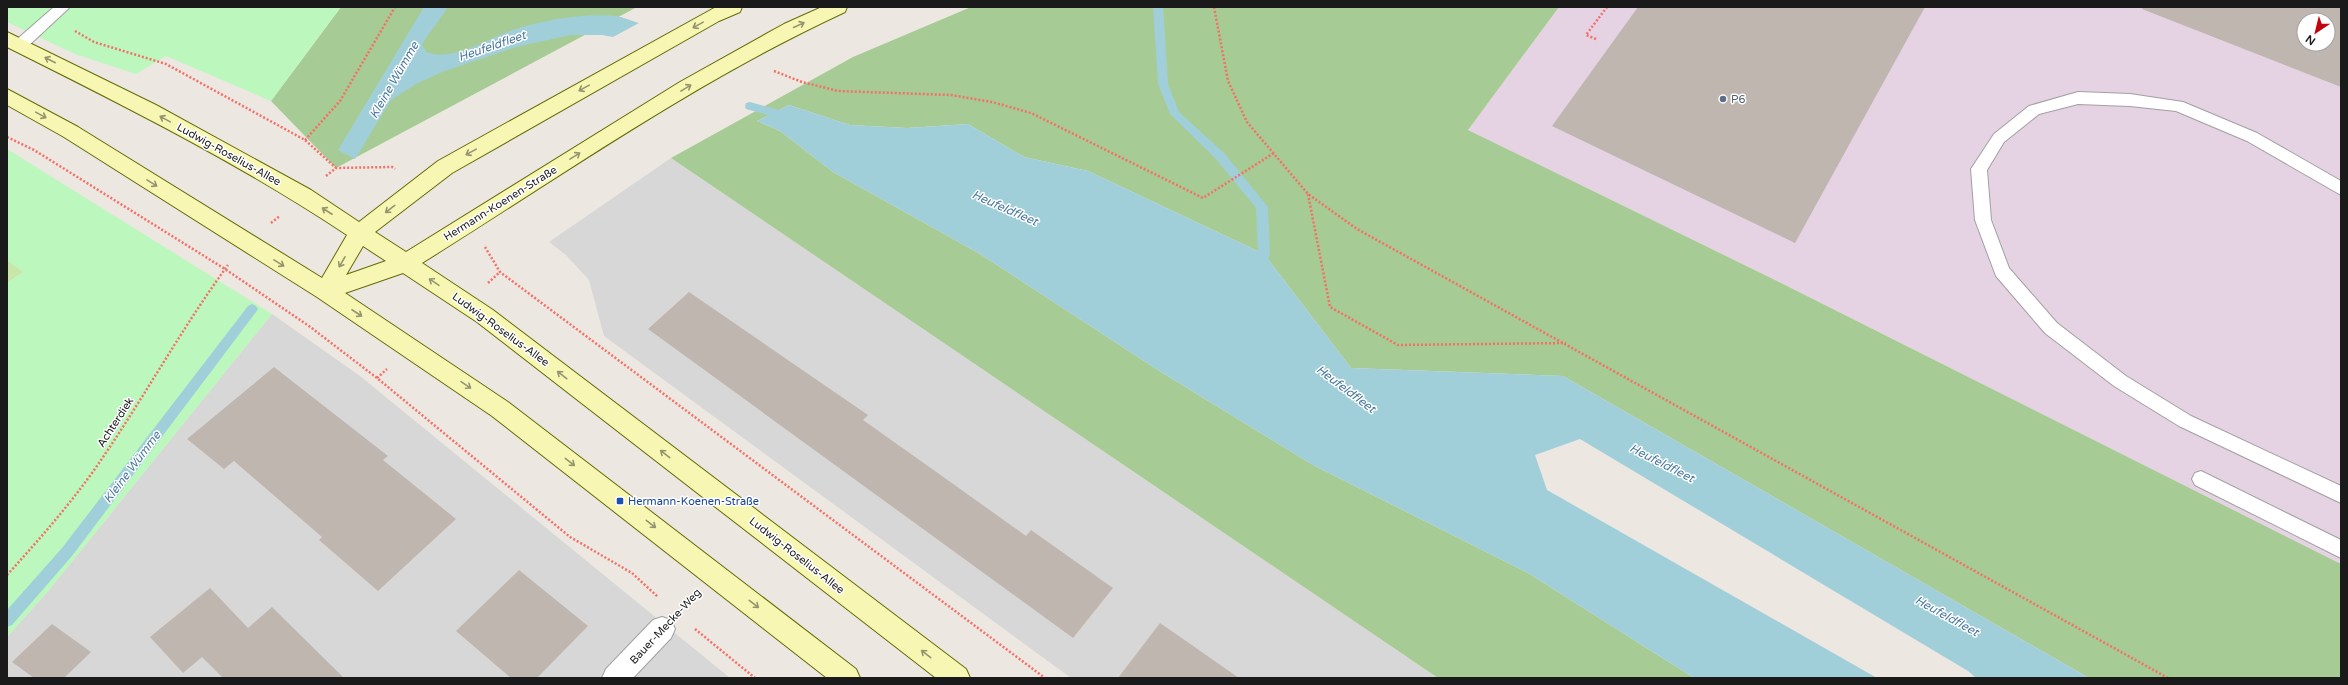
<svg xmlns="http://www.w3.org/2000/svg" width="2348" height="685" viewBox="0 0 2348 685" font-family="'Varela Round',sans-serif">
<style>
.residential{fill:#d8d7d7}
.industrial{fill:#e5d2e2;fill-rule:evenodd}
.grass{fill:#c8e6a6}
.forest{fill:#a7cb95}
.park{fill:#bcf7be}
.water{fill:#a1cfd9}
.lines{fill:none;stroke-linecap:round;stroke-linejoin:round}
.stream{fill:#a1cfd9;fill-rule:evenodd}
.building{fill:#c0b6b0;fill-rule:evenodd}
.service-casing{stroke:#a1a1a1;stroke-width:2}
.minor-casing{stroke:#a1a1a1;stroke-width:2}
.secondary-casing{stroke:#656c07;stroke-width:2}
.path{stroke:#f66f67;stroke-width:2.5;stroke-dasharray:2 2;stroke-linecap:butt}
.service{fill:#fff;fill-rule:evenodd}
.minor{fill:#fff;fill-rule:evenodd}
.secondary{fill:#f7f7b3;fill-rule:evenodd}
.oneway{stroke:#94946e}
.service-dot{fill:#5c6f8a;stroke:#fff;stroke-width:1.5}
.transit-dot{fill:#1a4fb4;stroke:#fff;stroke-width:1.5}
.labels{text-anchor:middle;stroke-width:3;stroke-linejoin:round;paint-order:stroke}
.service-label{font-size:11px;fill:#4e5e75;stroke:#fff;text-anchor:start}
.street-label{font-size:11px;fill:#1a1a1a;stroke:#fff}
.transit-label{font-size:11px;fill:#164399;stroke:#fff;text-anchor:start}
.water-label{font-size:12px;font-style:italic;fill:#48789f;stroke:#fff}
</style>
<rect width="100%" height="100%" fill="#ece7e0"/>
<g class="residential">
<path d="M 671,158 L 1438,678 L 1071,678 L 604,336 L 589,280 L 566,255 L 549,242 Z"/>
<path d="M 272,314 L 360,376 L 730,678 L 7,678 L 7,637 L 49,590 Z"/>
</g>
<path class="industrial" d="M 1559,7 L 2341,7 L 2341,564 L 1775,280 L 1468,130 ZM 2304,20 L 2328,20 L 2328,44 L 2304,44 Z"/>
<path class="grass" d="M 7,260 L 23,272 L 7,283 Z"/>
<g class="forest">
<path d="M 341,7 L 637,7 L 336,168 L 271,101 Z"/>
<path d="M 971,7 L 1559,7 L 1468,130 L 1775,280 L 2341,564 L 2341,678 L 2089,678 L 1563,376 L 1351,368 L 1264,254 L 1088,171 L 1024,157 L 968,124 L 907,128 L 850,125 L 789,105 L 757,121 L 780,131 L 833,172 L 980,254 L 1161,372 L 1313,465 L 1528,573 L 1694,678 L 1438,678 L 671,158 L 853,57 Z"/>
</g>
<g class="park">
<path d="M 7,7 L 341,7 L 271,101 L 166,56 L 136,74 L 75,54 L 7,22 Z"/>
<path d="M 7,149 L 272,314 L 49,590 L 7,637 L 7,283 L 23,272 L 7,260 Z"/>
</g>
<g class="water">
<path d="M 424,7 L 448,7 L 422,44 L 426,52 C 453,62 485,40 510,31 C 543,20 582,13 616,16 C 623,17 632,21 639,23 L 613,37 L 602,35 L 571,35 L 516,47 L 442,72 L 416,84 L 391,100 L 355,159 L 338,150 Z"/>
<path d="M 789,105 L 850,125 L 907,128 L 968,124 L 1024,157 L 1088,171 L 1264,254 L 1351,368 L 1563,376 L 2089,678 L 1976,678 L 1968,671 L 1580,439 L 1535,455 L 1547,490 L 1877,678 L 1694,678 L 1528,573 L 1313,465 L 1161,372 L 980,254 L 833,172 L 780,131 L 757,121 Z"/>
</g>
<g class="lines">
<g class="stream">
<path d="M 1153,7 L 1163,7 L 1168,84 L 1179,112 L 1224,153 L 1268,207 L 1270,254 L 1265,274 L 1257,274 L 1255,271 L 1258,254 L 1256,208 L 1216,159 L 1170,114 L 1158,84 Z"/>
<path d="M 750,102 L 793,114 L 794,117 L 789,121 L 746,109 L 745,106 L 746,103 Z"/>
<path d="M 252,304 L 256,306 L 258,309 L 256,312 L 72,556 L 12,625 L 7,627 L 7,610 L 62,548 L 248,306 Z"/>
</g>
</g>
<g class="building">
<path d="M 1638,7 L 1925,7 L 1795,243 L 1552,126 Z"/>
<path d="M 2143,7 L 2341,7 L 2341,87 L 2142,9 ZM 2304,20 L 2328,20 L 2328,44 L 2304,44 Z"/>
<path d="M 689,292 L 868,415 L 863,420 L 942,476 L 1026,536 L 1031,530 L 1113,588 L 1073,638 L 648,329 Z"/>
<path d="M 274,367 L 388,456 L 383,460 L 456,519 L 378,591 L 319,540 L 322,537 L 234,461 L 224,469 L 187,439 Z"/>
<path d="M 519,570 L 588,626 L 537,678 L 511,678 L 456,631 Z"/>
<path d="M 210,588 L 248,628 L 272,607 L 344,678 L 223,678 L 202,657 L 183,673 L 150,637 Z"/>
<path d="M 1160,623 L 1186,641 L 1239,678 L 1118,678 Z"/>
<path d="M 52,624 L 91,652 L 64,678 L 34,678 L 12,662 Z"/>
</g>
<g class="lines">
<defs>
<g id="service">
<path d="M 54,7 L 70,7 L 25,49 L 15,49 L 13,45 L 15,41 Z"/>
<path d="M 2078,92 L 2130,94 L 2183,102 L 2257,133 L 2341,181 L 2341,195 L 2247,141 L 2176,111 L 2130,106 L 2078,104 L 2039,114 L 2004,142 L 1987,170 L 1991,220 L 2009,268 L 2057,323 L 2126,376 L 2191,416 L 2341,486 L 2341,503 L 2179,426 L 2114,386 L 2045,333 L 1996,276 L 1975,220 L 1971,169 L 1994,134 L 2029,106 Z"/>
<path d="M 2201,471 L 2341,540 L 2341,558 L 2195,485 L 2192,479 L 2195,473 Z"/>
</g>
<path id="minor" d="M 662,617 L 671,620 L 675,629 L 671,638 L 633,678 L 602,678 L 606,669 L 653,620 Z"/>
<path id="secondary" d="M 716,7 L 742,7 L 740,12 L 719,21 L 452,173 L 375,232 L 406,252 L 680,82 L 784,24 L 822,7 L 847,7 L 845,12 C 696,81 561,176 422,263 L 493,310 L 966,669 L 970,678 L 936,678 L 477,322 L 403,273 L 345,293 L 508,402 L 856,669 L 860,678 L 827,678 L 492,416 L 317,297 L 64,137 L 7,105 L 7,89 L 78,127 L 322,278 L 347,235 C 239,163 123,105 7,47 L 7,32 L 156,105 L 311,190 L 359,222 L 438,161 ZM 363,246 L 386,261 L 346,275 Z"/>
</defs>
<use href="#service" class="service-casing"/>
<use href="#minor" class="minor-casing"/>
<use href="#secondary" class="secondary-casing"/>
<g class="path">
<path d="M 1214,7 L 1228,81 L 1247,122 L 1308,194 L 1357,229 L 2168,678"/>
<path d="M 75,31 L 94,42 L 166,64 L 305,140 L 336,168"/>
<path d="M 1596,39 L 1586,35 L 1607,7"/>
<path d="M 774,71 L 802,82 L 838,91 L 951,95 L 992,102 L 1031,113 L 1203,198 L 1274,153"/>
<path d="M 7,137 L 34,150 L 225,269 L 309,326 L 377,378 L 570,537 L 632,573 L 658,597"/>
<path d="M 305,140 L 340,101 L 395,7"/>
<path d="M 326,176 L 336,168 L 392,167 L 395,169"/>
<path d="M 1308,194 L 1330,307 L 1398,345 L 1566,343"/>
<path d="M 271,223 L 280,216"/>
<path d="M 485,247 L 500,272 L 1045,678"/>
<path d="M 488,283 L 500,272"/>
<path d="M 377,378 L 387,369"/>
<path d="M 7,575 C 37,542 66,509 92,473 C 140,405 179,332 228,265"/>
<path d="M 683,606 L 691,598"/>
<path d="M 695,629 L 755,678"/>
</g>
<use href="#service" class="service"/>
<use href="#minor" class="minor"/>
<use href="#secondary" class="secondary"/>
</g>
<defs><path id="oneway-shaft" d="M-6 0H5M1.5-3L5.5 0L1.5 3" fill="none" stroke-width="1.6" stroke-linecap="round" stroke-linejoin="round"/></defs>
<g class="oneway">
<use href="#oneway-shaft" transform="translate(698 25) rotate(151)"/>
<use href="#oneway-shaft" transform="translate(799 25) rotate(-25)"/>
<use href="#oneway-shaft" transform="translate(50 60) rotate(-153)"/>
<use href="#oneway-shaft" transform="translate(584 88) rotate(151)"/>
<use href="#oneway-shaft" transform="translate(686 88) rotate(-31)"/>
<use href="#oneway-shaft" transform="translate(41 115) rotate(29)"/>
<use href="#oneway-shaft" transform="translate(165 119) rotate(-151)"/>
<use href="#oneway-shaft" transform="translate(471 152) rotate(151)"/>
<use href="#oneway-shaft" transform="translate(575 156) rotate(-32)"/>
<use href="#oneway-shaft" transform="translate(152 183) rotate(32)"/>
<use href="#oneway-shaft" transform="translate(390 209) rotate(142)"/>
<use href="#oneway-shaft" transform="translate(327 211) rotate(-147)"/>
<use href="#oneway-shaft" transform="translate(342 262) rotate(120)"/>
<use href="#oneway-shaft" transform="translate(279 263) rotate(32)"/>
<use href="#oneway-shaft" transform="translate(434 282) rotate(-146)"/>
<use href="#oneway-shaft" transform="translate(357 313) rotate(33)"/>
<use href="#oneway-shaft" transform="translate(562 375) rotate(-142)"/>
<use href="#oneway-shaft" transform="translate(466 385) rotate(34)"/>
<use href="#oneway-shaft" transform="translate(665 454) rotate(-142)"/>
<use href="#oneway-shaft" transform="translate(570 462) rotate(38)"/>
<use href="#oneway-shaft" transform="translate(651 524) rotate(38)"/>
<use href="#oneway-shaft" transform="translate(754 604) rotate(38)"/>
<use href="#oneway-shaft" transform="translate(926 654) rotate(-142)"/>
</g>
<circle class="service-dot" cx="1723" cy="99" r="4"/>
<rect class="transit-dot" x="616" y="497" width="8" height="8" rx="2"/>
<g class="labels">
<g class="service-label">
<text x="1731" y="103">P6</text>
</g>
<g class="street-label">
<text transform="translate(229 154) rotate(29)" y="4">Ludwig-Roselius-Allee</text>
<text transform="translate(500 203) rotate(-32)" y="4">Hermann-Koenen-Straße</text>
<text transform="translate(501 329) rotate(36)" y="4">Ludwig-Roselius-Allee</text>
<text transform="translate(115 422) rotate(-57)" y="4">Achterdiek</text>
<text transform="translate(797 555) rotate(38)" y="4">Ludwig-Roselius-Allee</text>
<text transform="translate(665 626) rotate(-47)" y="4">Bauer-Mecke-Weg</text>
</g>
<g class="transit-label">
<text x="628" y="505">Hermann-Koenen-Straße</text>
</g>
<g class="water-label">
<text transform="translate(492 46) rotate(-19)" y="4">Heufeldfleet</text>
<text transform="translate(394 80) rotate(-60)" y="4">Kleine Wümme</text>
<text transform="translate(1005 208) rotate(24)" y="4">Heufeldfleet</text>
<text transform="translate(1346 389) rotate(37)" y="4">Heufeldfleet</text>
<text transform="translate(1662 463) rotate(27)" y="4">Heufeldfleet</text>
<text transform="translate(132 467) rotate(-53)" y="4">Kleine Wümme</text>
<text transform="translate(1947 616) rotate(29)" y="4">Heufeldfleet</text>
</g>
</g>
<rect width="2348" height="685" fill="none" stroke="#1a1a1a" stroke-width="16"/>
<g transform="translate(2316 32) rotate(215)"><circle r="19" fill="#ffffff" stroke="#a3a3a3"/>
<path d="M0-3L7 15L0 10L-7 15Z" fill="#c0050e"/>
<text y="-6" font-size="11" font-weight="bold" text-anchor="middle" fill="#1a1a1a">N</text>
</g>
</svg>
